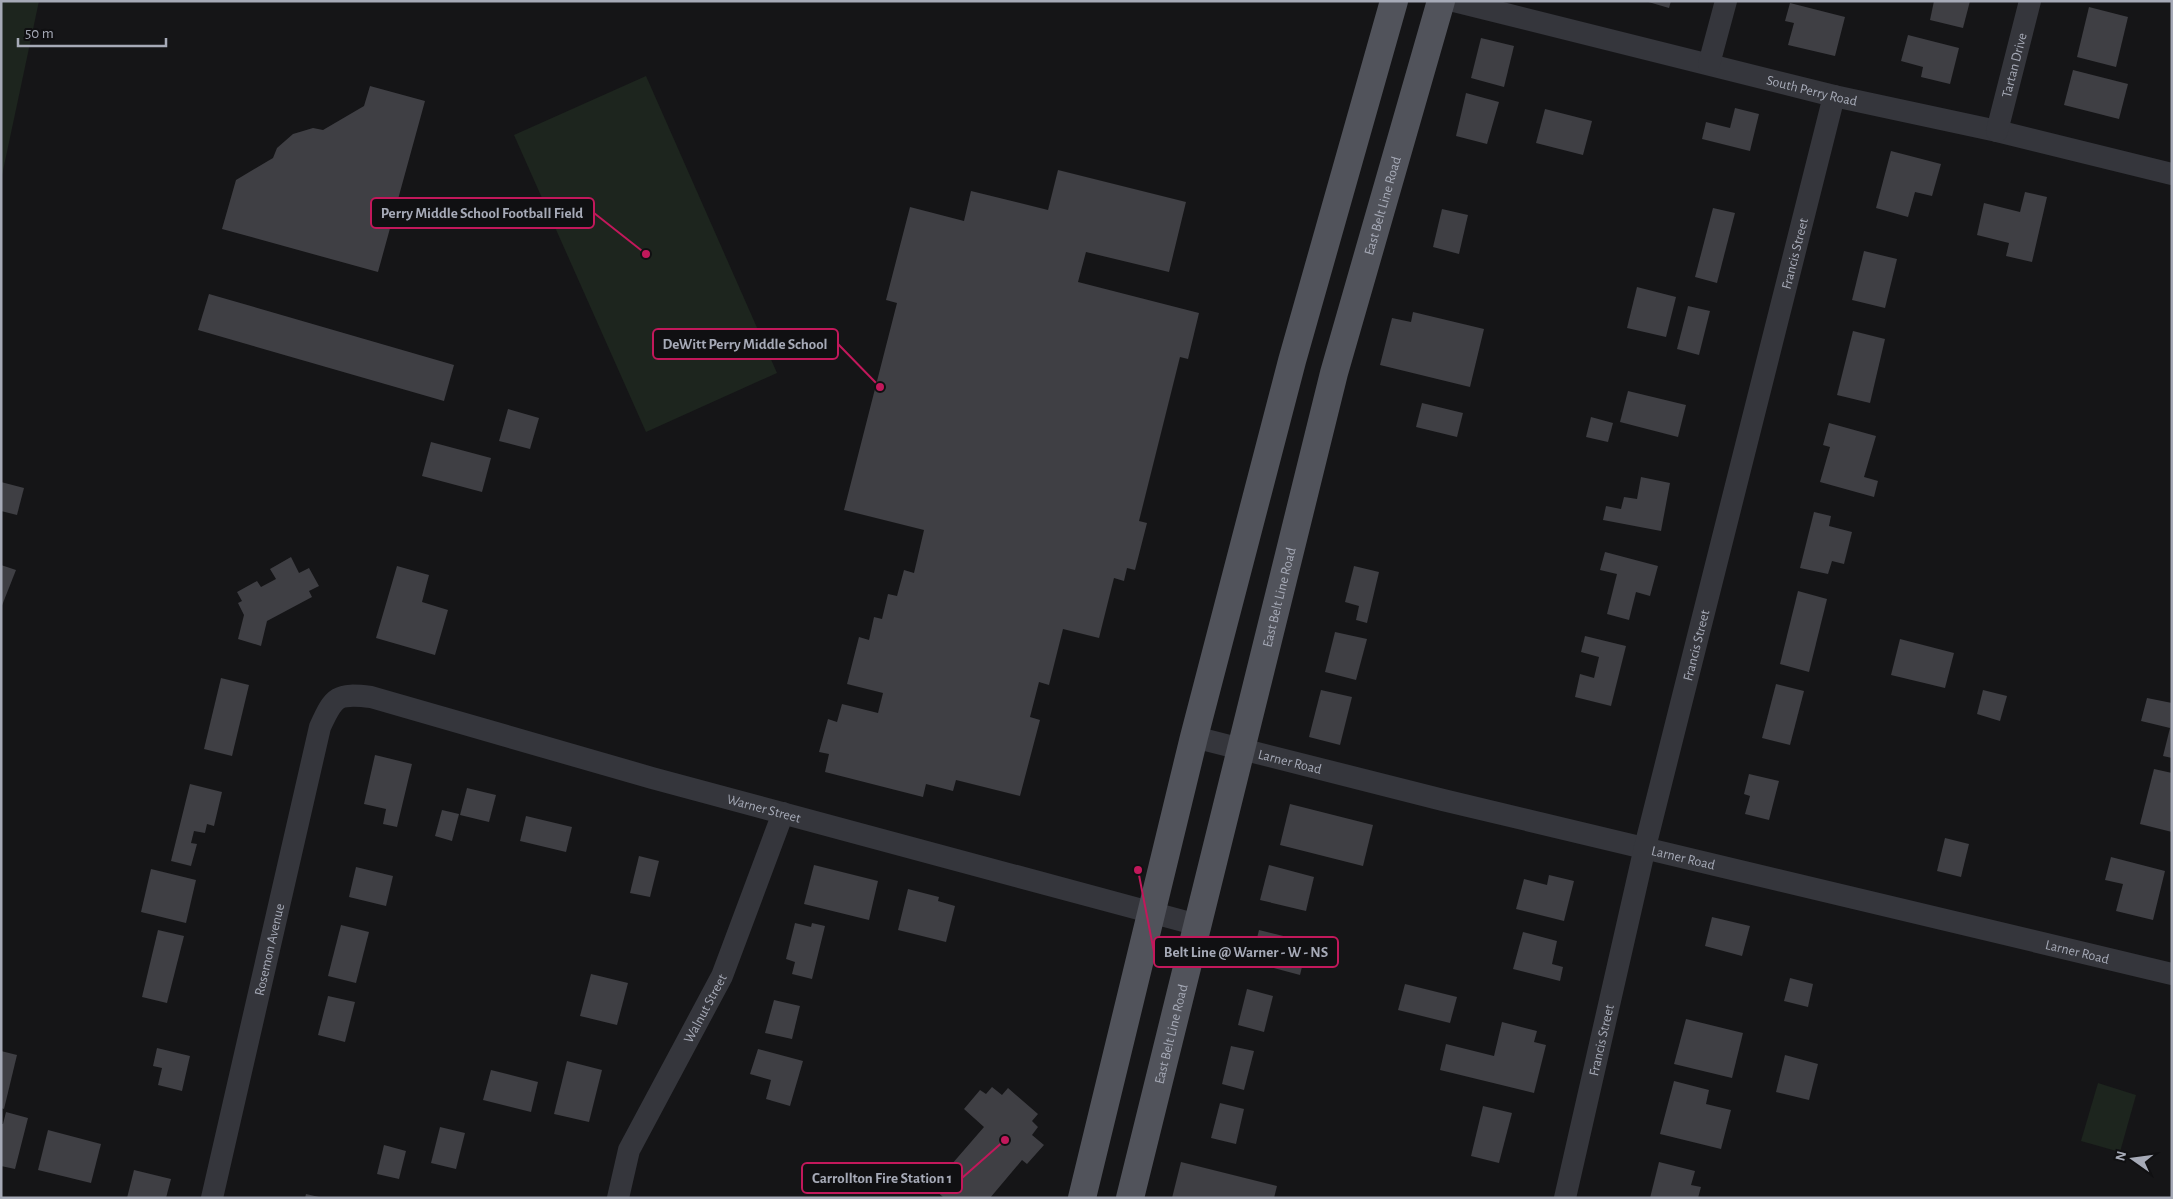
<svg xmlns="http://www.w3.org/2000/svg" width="2173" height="1199" viewBox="0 0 2173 1199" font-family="'Alegreya Sans',sans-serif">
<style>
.green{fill:#1d251e}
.building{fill:#3f3f44}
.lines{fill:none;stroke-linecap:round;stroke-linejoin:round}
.minor{stroke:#35363c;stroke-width:22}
.major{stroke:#51535b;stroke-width:28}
.labels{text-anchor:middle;stroke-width:4;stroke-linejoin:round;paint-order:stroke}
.street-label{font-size:14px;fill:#a6aab7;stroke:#101012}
.leader{fill:none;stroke:#c2185b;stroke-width:2}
.callout-dot{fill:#c2185b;stroke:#101012;stroke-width:2}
.callout{fill:#101012;stroke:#c2185b;stroke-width:2}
.callout-label{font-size:15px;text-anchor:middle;font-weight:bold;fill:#a6aab7}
</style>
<rect width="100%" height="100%" fill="#151517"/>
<g class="green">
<path d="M 1,1 L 39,1 L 1,180 Z"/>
<path d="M 646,76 L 777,373 L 646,432 L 514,135 Z"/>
<path d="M 2098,1083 L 2136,1095 L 2120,1152 L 2081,1141 Z"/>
</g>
<g class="building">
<path d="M 1645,1 L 1671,1 L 1669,8 Z"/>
<path d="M 1934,1 L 1970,1 L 1963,28 L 1930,20 Z"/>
<path d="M 1790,3 L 1845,17 L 1835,56 L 1788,45 L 1794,23 L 1785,21 Z"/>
<path d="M 2089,7 L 2128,17 L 2116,67 L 2077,57 Z"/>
<path d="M 1908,35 L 1959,48 L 1950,84 L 1921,77 L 1923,67 L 1901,61 Z"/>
<path d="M 1481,38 L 1514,46 L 1504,87 L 1471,78 Z"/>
<path d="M 2073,70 L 2128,84 L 2119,119 L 2064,105 Z"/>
<path d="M 370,86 L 425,101 L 378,272 L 222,229 L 236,180 L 273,158 L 277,148 L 293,134 L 313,128 L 323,130 L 364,106 Z"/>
<path d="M 1466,93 L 1499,102 L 1487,144 L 1456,136 Z"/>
<path d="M 1735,108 L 1759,114 L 1750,151 L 1702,139 L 1706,122 L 1730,128 Z"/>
<path d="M 1545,109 L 1592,121 L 1583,155 L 1536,143 Z"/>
<path d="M 1891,151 L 1941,164 L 1932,196 L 1915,192 L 1908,217 L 1876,208 Z"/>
<path d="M 1058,170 L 1186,202 L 1169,272 L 1086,252 L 1078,282 L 1199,313 L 1188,359 L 1180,357 L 1139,521 L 1147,523 L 1135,570 L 1127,568 L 1124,581 L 1114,578 L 1099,638 L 1063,629 L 1049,685 L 1039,682 L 1030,717 L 1040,720 L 1020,796 L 956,780 L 953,791 L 926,784 L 923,797 L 825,772 L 829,754 L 819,752 L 828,719 L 837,722 L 842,704 L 878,713 L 883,693 L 847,684 L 859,637 L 869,640 L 874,617 L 882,619 L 888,594 L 897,596 L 904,570 L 914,573 L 924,530 L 844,510 L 897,303 L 886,300 L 910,207 L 964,221 L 971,191 L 1048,210 Z"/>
<path d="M 2025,192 L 2047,197 L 2032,262 L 2006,256 L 2009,243 L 1977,235 L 1984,203 L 2020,212 Z"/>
<path d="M 1713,208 L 1735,213 L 1717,283 L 1695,277 Z"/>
<path d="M 1442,209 L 1468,215 L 1459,254 L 1433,247 Z"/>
<path d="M 1864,251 L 1897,259 L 1885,308 L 1852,300 Z"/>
<path d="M 1637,287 L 1676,297 L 1666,337 L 1627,328 Z"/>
<path d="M 209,294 L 454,365 L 444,401 L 198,330 Z"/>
<path d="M 1688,306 L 1710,311 L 1699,355 L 1677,349 Z"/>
<path d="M 1413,312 L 1484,329 L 1470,387 L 1380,365 L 1392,318 L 1411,322 Z"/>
<path d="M 1853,331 L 1885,339 L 1870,403 L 1837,395 Z"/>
<path d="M 1628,391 L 1686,405 L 1678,437 L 1620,422 Z"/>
<path d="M 1422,403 L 1463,413 L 1457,437 L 1416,427 Z"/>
<path d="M 508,409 L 539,418 L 530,449 L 499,441 Z"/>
<path d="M 1591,417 L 1613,423 L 1608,442 L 1586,437 Z"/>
<path d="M 1829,423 L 1876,436 L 1864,477 L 1878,481 L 1874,497 L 1820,482 L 1830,447 L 1823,445 Z"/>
<path d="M 431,442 L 491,458 L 482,492 L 422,476 Z"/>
<path d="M 1641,477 L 1670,483 L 1661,531 L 1603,520 L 1606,506 L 1621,509 L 1624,497 L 1637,499 Z"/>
<path d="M 1,482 L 24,488 L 17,515 L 1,511 Z"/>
<path d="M 1814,512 L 1831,516 L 1829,526 L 1852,532 L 1844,564 L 1832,561 L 1828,574 L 1800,568 Z"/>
<path d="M 1605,552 L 1658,566 L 1650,596 L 1636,592 L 1629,620 L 1607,614 L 1617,574 L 1600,570 Z"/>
<path d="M 291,557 L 299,573 L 309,568 L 319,586 L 309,591 L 312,597 L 267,621 L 261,646 L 238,639 L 244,615 L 238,603 L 242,601 L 237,592 L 257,581 L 261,587 L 276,579 L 270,569 Z"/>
<path d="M 1,565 L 16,570 L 1,608 Z"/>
<path d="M 397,566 L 429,575 L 422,602 L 448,610 L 435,655 L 376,638 Z"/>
<path d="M 1354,566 L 1379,572 L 1367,623 L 1356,620 L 1359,606 L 1345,602 Z"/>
<path d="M 1798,591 L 1827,599 L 1809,672 L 1780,664 Z"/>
<path d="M 1335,632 L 1367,639 L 1356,680 L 1325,672 Z"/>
<path d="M 1585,636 L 1626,646 L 1611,706 L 1575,697 L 1580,674 L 1594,678 L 1599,657 L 1581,652 Z"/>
<path d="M 1900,639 L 1954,653 L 1945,688 L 1891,675 Z"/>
<path d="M 221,678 L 249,685 L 232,756 L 204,749 Z"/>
<path d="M 1776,684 L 1804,691 L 1790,745 L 1762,738 Z"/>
<path d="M 1321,690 L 1352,697 L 1340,745 L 1309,737 Z"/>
<path d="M 1983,690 L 2007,696 L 2000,721 L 1977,714 Z"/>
<path d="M 2147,698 L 2172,703 L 2172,758 L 2163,756 L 2170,728 L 2141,721 Z"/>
<path d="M 375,755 L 412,764 L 397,827 L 383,824 L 386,809 L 364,804 Z"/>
<path d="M 2154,769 L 2172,773 L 2172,832 L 2140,824 Z"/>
<path d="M 1749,774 L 1779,781 L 1769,820 L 1745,814 L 1750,796 L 1744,794 Z"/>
<path d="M 190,784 L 222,792 L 214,826 L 207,824 L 205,833 L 194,831 L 191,843 L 197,844 L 191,866 L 171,861 Z"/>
<path d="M 467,788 L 496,795 L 489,822 L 460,815 Z"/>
<path d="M 1290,804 L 1373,825 L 1363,866 L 1280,845 Z"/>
<path d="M 442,810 L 459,814 L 452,841 L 435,836 Z"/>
<path d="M 526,816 L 572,827 L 566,852 L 520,841 Z"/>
<path d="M 1945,838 L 1969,844 L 1961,877 L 1937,871 Z"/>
<path d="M 639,856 L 659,861 L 650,897 L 630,893 Z"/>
<path d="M 2111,857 L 2165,871 L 2153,920 L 2116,911 L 2123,884 L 2105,880 Z"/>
<path d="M 814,865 L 878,881 L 869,920 L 804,904 Z"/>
<path d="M 1269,865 L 1314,877 L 1306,911 L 1260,900 Z"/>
<path d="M 356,867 L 393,876 L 386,906 L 349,897 Z"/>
<path d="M 151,869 L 196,880 L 186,923 L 141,912 Z"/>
<path d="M 1549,875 L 1574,881 L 1564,921 L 1516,909 L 1524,879 L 1547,885 Z"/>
<path d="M 908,889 L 939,897 L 938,901 L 955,906 L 946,942 L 898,930 Z"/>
<path d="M 1712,917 L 1750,926 L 1742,956 L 1705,946 Z"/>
<path d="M 795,923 L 811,927 L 812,923 L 825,926 L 812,979 L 792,974 L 795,962 L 786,959 Z"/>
<path d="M 341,925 L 369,932 L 356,983 L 328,976 Z"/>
<path d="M 158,930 L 184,936 L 167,1003 L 142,997 Z"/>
<path d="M 1259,930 L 1308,942 L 1300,975 L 1251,962 Z"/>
<path d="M 1523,932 L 1557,941 L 1552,964 L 1563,967 L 1560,981 L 1513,969 Z"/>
<path d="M 591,974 L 628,983 L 617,1025 L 580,1016 Z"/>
<path d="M 1790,978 L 1813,984 L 1808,1007 L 1784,1001 Z"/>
<path d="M 1405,984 L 1457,997 L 1450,1023 L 1398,1010 Z"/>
<path d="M 1247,989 L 1273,996 L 1264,1032 L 1238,1025 Z"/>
<path d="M 328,996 L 355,1002 L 345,1042 L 318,1035 Z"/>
<path d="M 774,1000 L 800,1006 L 792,1039 L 765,1033 Z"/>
<path d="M 1686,1019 L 1743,1033 L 1732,1078 L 1674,1064 Z"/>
<path d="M 1502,1022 L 1537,1031 L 1534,1042 L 1546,1045 L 1534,1093 L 1440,1070 L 1446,1044 L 1494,1056 Z"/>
<path d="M 1231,1046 L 1254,1051 L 1244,1090 L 1222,1084 Z"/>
<path d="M 157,1048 L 190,1056 L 182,1091 L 158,1085 L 162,1068 L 153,1066 Z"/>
<path d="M 758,1049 L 803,1061 L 790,1106 L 766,1099 L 771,1080 L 750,1074 Z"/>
<path d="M 1,1051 L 17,1055 L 4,1109 L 1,1108 Z"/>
<path d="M 1785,1055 L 1818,1064 L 1809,1100 L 1776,1092 Z"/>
<path d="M 567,1061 L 602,1070 L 589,1122 L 554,1114 Z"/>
<path d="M 491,1070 L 538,1082 L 531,1112 L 483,1100 Z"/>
<path d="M 1674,1081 L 1709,1090 L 1706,1104 L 1731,1110 L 1721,1149 L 1660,1134 Z"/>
<path d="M 992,1087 L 1002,1095 L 1008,1088 L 1038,1114 L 1032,1121 L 1038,1127 L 1032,1135 L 1044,1145 L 1027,1164 L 1022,1160 L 990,1198 L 944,1198 L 932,1187 L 984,1127 L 964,1109 L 980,1090 L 986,1094 Z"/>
<path d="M 1220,1103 L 1244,1109 L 1236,1144 L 1211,1138 Z"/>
<path d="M 1483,1106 L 1512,1113 L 1499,1163 L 1471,1156 Z"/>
<path d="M 6,1112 L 28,1118 L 15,1169 L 1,1166 L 1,1124 L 3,1124 Z"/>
<path d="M 440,1127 L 465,1133 L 456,1169 L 431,1163 Z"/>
<path d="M 48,1130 L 101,1144 L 91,1183 L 38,1170 Z"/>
<path d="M 384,1145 L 406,1151 L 399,1179 L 377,1174 Z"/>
<path d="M 1181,1162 L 1277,1186 L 1274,1198 L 1172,1198 Z"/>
<path d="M 1659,1162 L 1695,1171 L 1691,1185 L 1701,1187 L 1698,1198 L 1650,1198 Z"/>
<path d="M 134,1170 L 171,1179 L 166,1198 L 127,1198 Z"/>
<path d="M 306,1194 L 319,1197 L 319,1198 L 305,1198 Z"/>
</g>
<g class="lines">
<g class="minor">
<path id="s1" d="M 1454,1 L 1834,96 L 1997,131 L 2172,174"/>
<path d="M 1709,64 L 1726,1"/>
<path id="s2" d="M 1997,131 L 2030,1"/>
<path id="s3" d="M 1194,737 L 1443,800 L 2172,974"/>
<path id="s4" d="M 212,1198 L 320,727 C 334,696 337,693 371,697 L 652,778 L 1198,925"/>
<path id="s5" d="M 618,1198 L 629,1150 L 722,976 L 783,813"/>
<path id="s6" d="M 1565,1198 L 1645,847 L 1834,96"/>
</g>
<g class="major">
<path d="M 1082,1198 L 1194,737 L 1292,361 L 1394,1"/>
<path id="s7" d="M 1130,1198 L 1334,373 L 1441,1"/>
</g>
</g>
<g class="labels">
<g class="street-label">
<text dy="5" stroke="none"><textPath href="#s2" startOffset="68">Tartan Drive</textPath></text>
<text dy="5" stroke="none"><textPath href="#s1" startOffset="369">South Perry Road</textPath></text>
<text dy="5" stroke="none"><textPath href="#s7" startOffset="1024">East Belt Line Road</textPath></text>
<text dy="5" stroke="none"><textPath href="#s6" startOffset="972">Francis Street</textPath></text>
<text dy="5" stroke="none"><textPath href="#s7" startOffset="619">East Belt Line Road</textPath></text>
<text dy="5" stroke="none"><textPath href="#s6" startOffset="568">Francis Street</textPath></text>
<text dy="5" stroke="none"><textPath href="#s3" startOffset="99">Larner Road</textPath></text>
<text dy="5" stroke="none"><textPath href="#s4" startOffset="959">Warner Street</textPath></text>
<text dy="5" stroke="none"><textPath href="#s3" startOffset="504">Larner Road</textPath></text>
<text dy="5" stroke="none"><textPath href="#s4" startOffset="255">Rosemon Avenue</textPath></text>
<text dy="5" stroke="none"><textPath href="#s3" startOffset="909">Larner Road</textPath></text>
<text dy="5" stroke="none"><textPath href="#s5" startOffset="210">Walnut Street</textPath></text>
<text dy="5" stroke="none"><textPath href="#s7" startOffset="169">East Belt Line Road</textPath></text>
<text dy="5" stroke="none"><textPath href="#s6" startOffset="162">Francis Street</textPath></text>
</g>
</g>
<path class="leader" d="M646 254L594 213M880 387L838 344M1138 870L1154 952M1005 1140L962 1178"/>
<g class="callout-dot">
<circle cx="646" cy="254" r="5"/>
<circle cx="880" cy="387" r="5"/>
<circle cx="1138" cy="870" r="5"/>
<circle cx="1005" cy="1140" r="5"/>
</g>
<g class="callout">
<rect x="371" y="198" width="223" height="30" rx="5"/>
<rect x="653" y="329" width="185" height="30" rx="5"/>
<rect x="1154" y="937" width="184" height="30" rx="5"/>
<rect x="802" y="1163" width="160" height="30" rx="5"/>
</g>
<g class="callout-label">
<text x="482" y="218">Perry Middle School Football Field</text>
<text x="745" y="349">DeWitt Perry Middle School</text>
<text x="1246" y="957">Belt Line @ Warner - W - NS</text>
<text x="882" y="1183">Carrollton Fire Station 1</text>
</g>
<rect width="2173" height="1199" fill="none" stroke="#a6aab7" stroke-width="5"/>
<g transform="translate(2133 1159) rotate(284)" stroke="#101012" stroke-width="4" paint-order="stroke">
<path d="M0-4L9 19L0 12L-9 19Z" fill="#a6aab7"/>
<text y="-8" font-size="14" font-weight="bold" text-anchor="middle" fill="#a6aab7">N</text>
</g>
<path d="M18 38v8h148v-8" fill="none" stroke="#a6aab7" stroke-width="2.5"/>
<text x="25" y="38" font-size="15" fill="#a6aab7" stroke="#101012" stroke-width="4" paint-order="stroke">50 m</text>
</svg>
